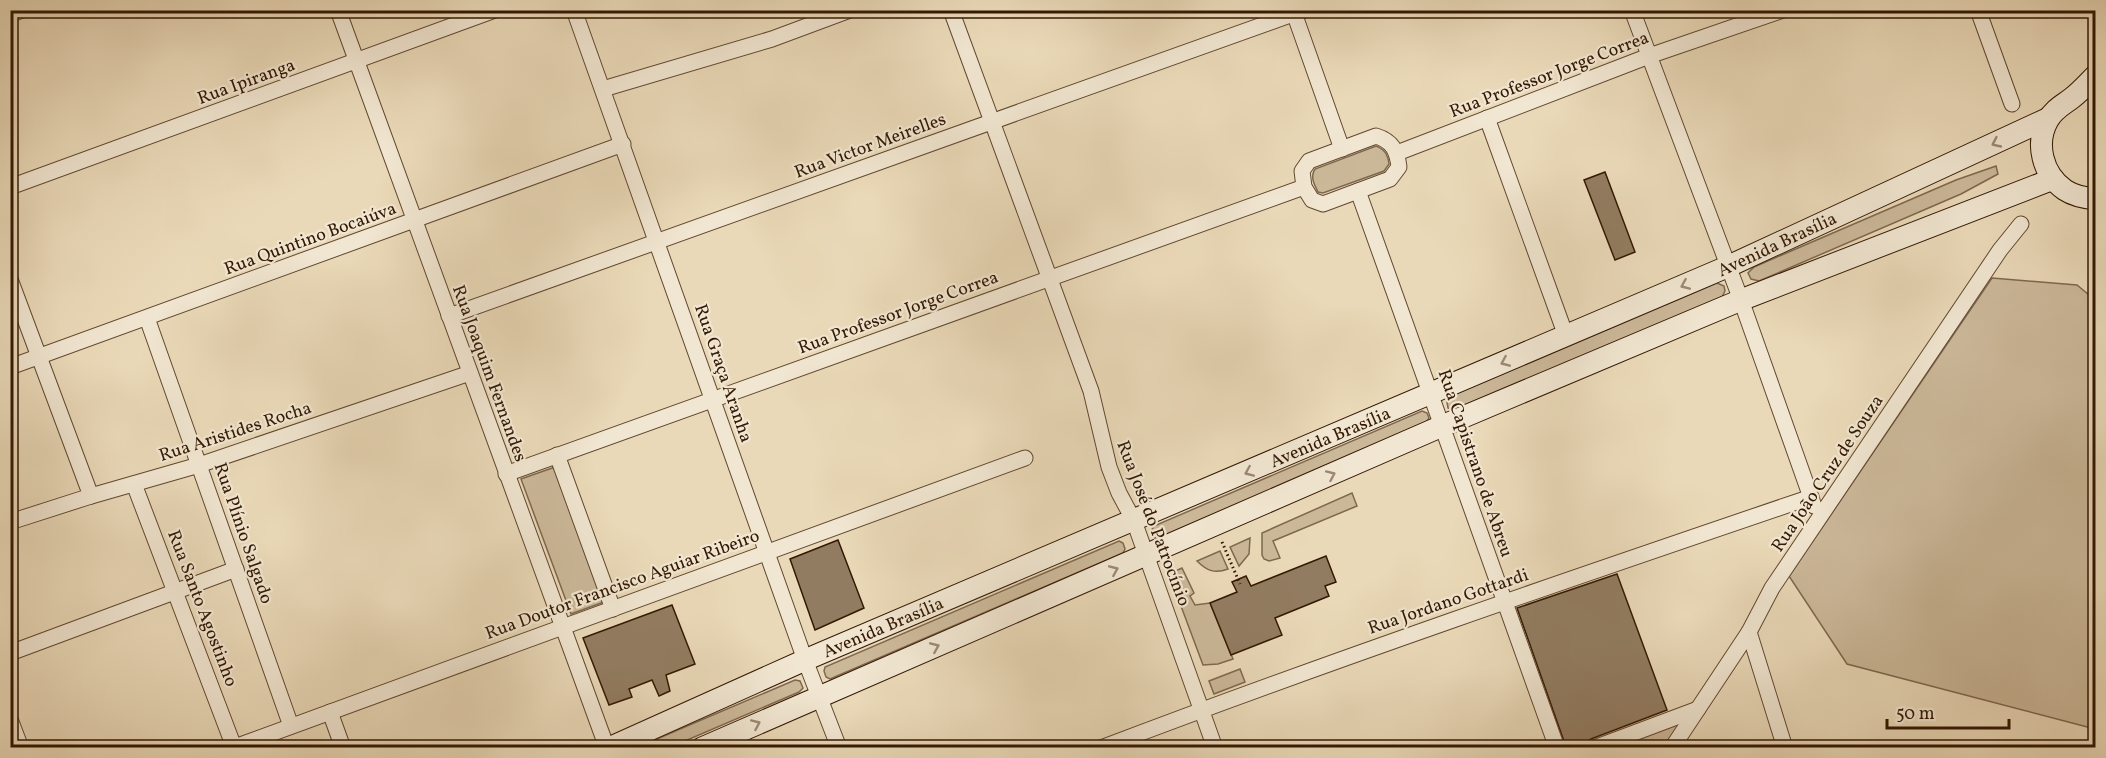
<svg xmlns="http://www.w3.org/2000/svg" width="2106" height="758" viewBox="0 0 2106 758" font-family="Vollkorn,serif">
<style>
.green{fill:#cbb899;stroke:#7f684e;stroke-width:1.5}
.building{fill:#927c61;stroke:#331803;stroke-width:1.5}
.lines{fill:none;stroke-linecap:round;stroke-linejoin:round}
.minor-casing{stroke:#614830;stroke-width:17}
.secondary-casing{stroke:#331803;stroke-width:23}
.path{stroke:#331803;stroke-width:3;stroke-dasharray:1.5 3;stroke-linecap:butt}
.minor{stroke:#f1e6d1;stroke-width:15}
.secondary{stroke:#f1e6d1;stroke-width:21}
.oneway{stroke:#9c8974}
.labels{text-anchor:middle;stroke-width:4.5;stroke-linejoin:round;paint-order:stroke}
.street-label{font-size:18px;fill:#331803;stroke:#f1e6d1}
</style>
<rect width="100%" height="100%" fill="#ead9b8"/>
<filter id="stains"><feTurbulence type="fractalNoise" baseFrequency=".00333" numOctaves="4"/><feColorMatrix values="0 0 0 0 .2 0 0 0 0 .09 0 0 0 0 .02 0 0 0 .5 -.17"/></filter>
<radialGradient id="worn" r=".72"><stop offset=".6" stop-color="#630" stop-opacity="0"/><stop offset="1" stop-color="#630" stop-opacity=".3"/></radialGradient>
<g class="green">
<path d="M 1376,146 C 1385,149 1388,155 1389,164 L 1384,171 L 1323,193 L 1318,192 C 1314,184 1310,177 1315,169 Z"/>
<path d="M 1996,166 L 1998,174 L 1961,194 L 1759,281 L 1751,279 L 1748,273 L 1754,267 L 1956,180 Z"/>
<path d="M 1992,278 L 2077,285 L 2095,300 L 2095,729 L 1847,664 L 1789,576 Z"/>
<path d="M 1717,283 L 1724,286 L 1725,291 L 1722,297 L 1456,411 L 1448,408 L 1447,402 L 1451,396 Z"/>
<path d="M 1422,411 L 1427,413 L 1429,418 L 1426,423 L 1159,538 L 1153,537 L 1151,531 L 1154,526 Z"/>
<path d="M 555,467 L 604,602 L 571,614 L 521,479 Z"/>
<path d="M 1352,493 L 1357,506 L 1273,541 L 1280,558 L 1269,561 L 1264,559 L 1262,555 L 1262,533 Z"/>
<path d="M 1250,538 L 1249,554 L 1239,566 L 1230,547 Z"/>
<path d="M 1119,541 L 1123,543 L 1125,549 L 1123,553 L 830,679 L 826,677 L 824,671 L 825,667 Z"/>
<path d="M 1220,551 L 1228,569 C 1215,574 1207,571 1197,561 Z"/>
<path d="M 1182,568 L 1194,593 L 1190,596 L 1195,605 L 1210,603 L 1233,659 L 1218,664 L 1203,665 L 1169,574 Z"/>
<path d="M 1240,669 L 1245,682 L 1214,694 L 1209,681 Z"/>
<path d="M 795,680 L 800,681 L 803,688 L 799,692 L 671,747 L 638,747 Z"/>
<path d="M 1693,713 L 1668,747 L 1597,747 Z"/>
</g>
<g class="building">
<path d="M 1605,172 L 1635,252 L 1615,260 L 1584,180 Z"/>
<path d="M 838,540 L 864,608 L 815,630 L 790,559 Z"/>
<path d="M 1326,556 L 1336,582 L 1325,586 L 1329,596 L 1275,618 L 1282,635 L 1231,655 L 1210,603 L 1237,592 L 1232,582 L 1246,576 L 1251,586 Z"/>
<path d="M 1617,574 L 1667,710 L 1591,739 L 1586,742 L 1584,747 L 1566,747 L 1517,608 Z"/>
<path d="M 672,605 L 695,664 L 666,675 L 670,691 L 659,696 L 652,680 L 629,689 L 632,697 L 609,705 L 583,638 Z"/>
</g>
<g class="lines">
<defs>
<g id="minor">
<path d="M 338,10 L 607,748"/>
<path d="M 574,10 L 805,660 L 839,748"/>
<path d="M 951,10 L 1091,391 L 1109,467 L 1119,493 L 1134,521 L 1215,748"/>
<path d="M 1293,10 L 1342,149"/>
<path d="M 1632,10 L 1741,300 L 1814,506"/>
<path d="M 1978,10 L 2012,104"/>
<path d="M 10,15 L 22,10"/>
<path d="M 603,89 L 772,39 L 850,10"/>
<path d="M 1487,118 L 1566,336"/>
<path d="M 1376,136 C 1392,141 1397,150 1399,167 L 1390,179 L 1323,204 L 1312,200 L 1304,187 L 1302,171 L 1309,161 Z"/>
<path d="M 1397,153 L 1649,56 L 1783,10"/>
<path d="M 10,187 L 495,10"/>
<path d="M 1358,191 L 1557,748"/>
<path d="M 10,279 L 91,496"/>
<path d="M 449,316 L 1304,10"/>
<path d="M 147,318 L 291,726"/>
<path d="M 10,367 L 623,144"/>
<path d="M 557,455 L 613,609"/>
<path d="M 506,474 L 1304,187"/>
<path d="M 134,484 L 234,747"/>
<path d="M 10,522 L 91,496 L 199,465 L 470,373"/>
<path d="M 1749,632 L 1785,748"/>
<path d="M 10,653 L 236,569"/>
<path d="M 330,712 L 343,748"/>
<path d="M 10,719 L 21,748"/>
<path d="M 232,748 L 1025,458"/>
<path d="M 1101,748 C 1335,659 1573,578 1811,497"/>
<path d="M 1594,748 L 1698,709"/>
<path d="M 1672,748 L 1749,632 L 1772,588 L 2000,250 L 2021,224"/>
</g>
<g id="secondary">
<path d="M 2096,75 C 2088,83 2080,92 2072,98 C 2063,105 2054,109 2048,120 C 2035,143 2042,174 2065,190 C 2074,196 2085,198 2096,199"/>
<path d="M 609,748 L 805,660 L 1729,266 L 2049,118"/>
<path d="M 702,748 L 1442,426 L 1741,300 L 2053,179"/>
</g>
</defs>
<use href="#minor" class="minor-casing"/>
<use href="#secondary" class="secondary-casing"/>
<path class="path" d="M 1222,542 L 1240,584"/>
<use href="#minor" class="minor"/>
<use href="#secondary" class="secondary"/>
</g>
<defs><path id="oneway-chevron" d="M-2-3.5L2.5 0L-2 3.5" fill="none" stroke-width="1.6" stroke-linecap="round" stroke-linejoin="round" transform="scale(1.5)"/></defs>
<g class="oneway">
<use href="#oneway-chevron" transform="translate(1996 143) rotate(155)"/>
<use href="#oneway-chevron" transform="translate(1685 285) rotate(157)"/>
<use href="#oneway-chevron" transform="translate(1505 362) rotate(157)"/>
<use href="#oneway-chevron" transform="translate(1249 472) rotate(157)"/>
<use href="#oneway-chevron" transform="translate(1331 475) rotate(-24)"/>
<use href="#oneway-chevron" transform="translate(1114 570) rotate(-23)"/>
<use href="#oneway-chevron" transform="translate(935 647) rotate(-23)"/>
<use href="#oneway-chevron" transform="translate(756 724) rotate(-24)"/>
</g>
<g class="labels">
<g class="street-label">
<text transform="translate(1549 74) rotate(-21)" y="6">Rua Professor Jorge Correa</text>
<text transform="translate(246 81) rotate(-20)" y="6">Rua Ipiranga</text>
<text transform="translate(870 145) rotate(-20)" y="6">Rua Victor Meirelles</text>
<text transform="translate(310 238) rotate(-20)" y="6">Rua Quintino Bocaiúva</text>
<text transform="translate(1777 244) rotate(-25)" y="6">Avenida Brasília</text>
<text transform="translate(898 312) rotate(-20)" y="6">Rua Professor Jorge Correa</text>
<text transform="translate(490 373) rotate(70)" y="6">Rua Joaquim Fernandes</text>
<text transform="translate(724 373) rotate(71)" y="6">Rua Graça Aranha</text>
<text transform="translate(235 431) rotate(-18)" y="6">Rua Aristides Rocha</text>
<text transform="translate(1330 437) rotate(-23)" y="6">Avenida Brasília</text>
<text transform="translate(1476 463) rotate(71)" y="6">Rua Capistrano de Abreu</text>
<text transform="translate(1827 473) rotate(-56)" y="6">Rua João Cruz de Souza</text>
<text transform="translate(1154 523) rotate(69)" y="6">Rua José do Patrocínio</text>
<text transform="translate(244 533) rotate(71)" y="6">Rua Plínio Salgado</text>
<text transform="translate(622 584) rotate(-20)" y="6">Rua Doutor Francisco Aguiar Ribeiro</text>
<text transform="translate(1448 601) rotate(-19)" y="6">Rua Jordano Gottardi</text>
<text transform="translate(203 608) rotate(69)" y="6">Rua Santo Agostinho</text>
<text transform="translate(883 627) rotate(-23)" y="6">Avenida Brasília</text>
</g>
</g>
<rect width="2106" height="758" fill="none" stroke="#ead9b8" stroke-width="36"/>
<rect x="12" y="12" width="2082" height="734" fill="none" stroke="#331803" stroke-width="3"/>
<rect x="18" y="18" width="2070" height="722" fill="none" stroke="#331803" stroke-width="1.5"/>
<path d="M1887 719v9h122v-9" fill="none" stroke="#331803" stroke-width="3"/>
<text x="1896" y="719" font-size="18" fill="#331803" stroke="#f1e6d1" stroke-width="4.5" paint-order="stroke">50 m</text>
<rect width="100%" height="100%" filter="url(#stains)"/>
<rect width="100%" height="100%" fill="url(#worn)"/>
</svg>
